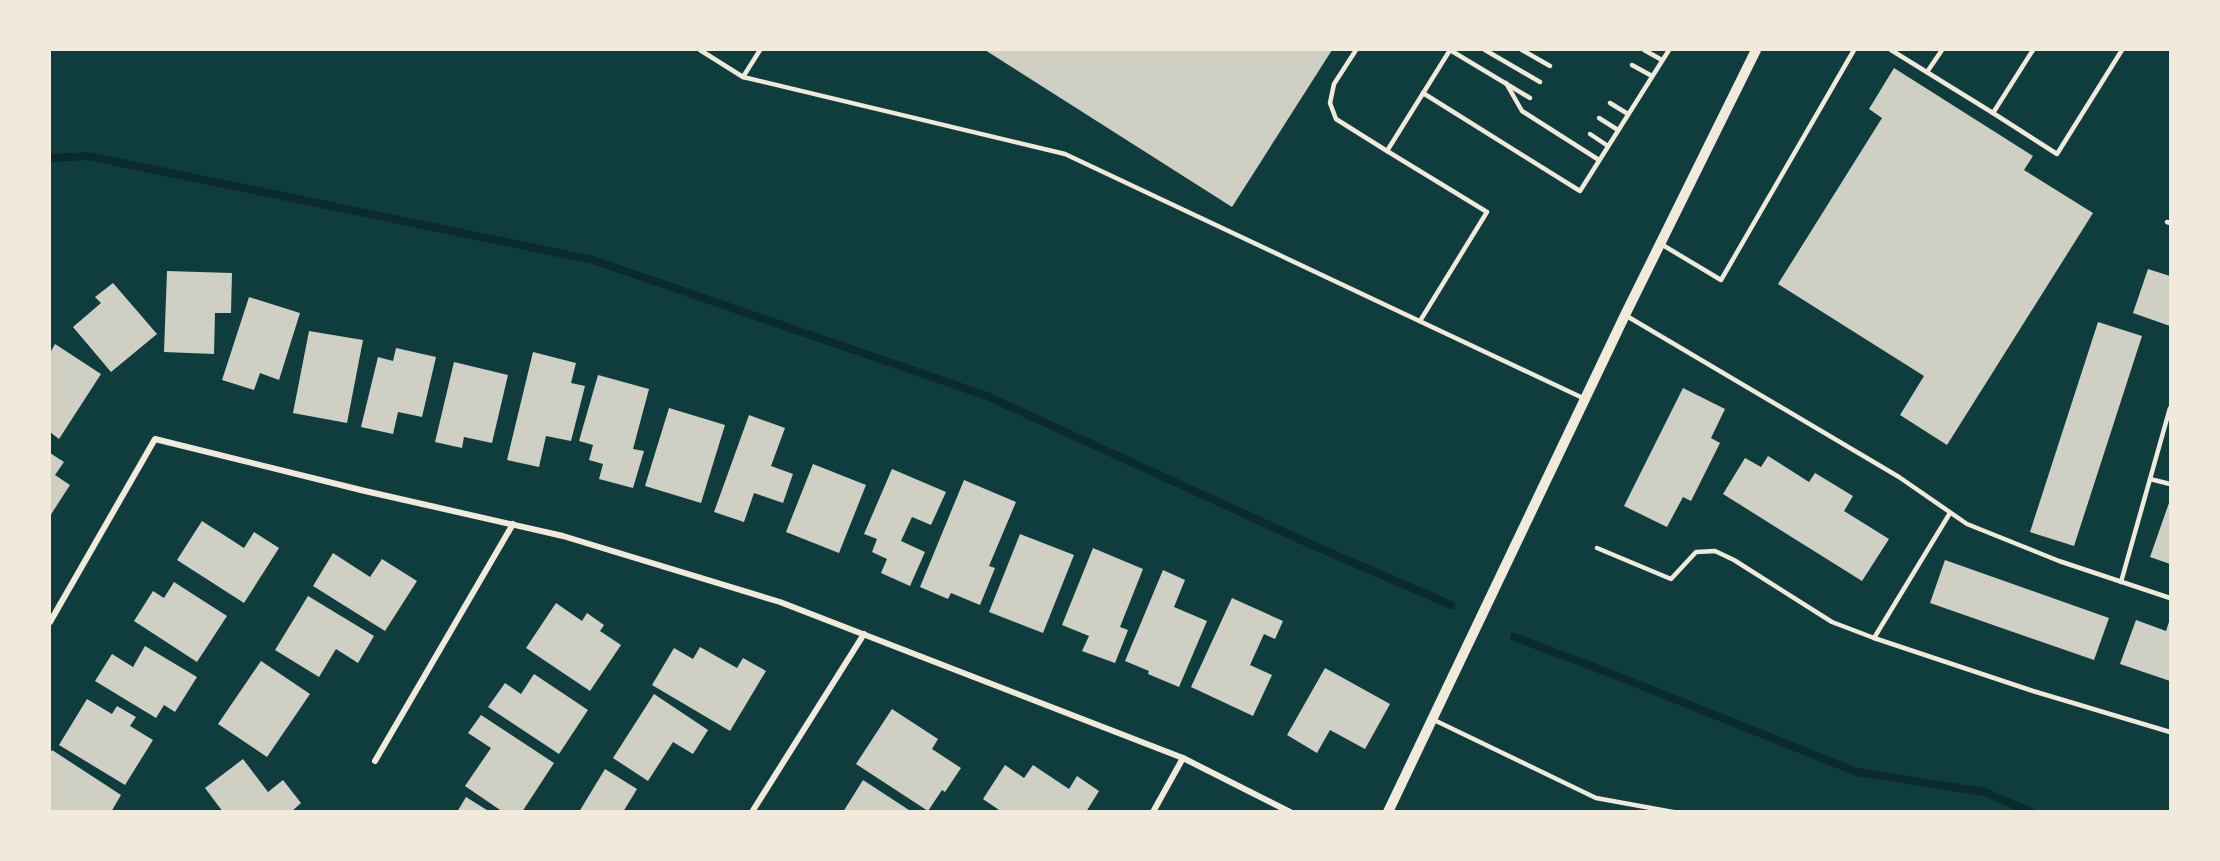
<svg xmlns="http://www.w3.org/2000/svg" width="2220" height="861" viewBox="0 0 2220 861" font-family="Georgia,serif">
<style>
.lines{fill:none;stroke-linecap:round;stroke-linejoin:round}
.stream{stroke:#0a2a2b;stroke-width:8}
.building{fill:#cfcfc3}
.service{stroke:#f1e9da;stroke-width:4.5}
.minor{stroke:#f1e9da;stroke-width:6}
.tertiary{stroke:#f1e9da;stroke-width:10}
</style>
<rect width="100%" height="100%" fill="#0f3d3e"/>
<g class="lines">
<g class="stream">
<path d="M 50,158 L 88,156 L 593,260 L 987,396 L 1308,543 L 1451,605"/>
<path d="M 1514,637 L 1620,677 L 1857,772 L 1985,792 L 2031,812"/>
</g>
</g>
<g class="building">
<path d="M 985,50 L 1332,50 L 1232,207 Z"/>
<path d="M 1894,68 L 2033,156 L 2024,170 L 2093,213 L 1947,445 L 1900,415 L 1924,376 L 1778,284 L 1882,118 L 1869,109 Z"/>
<path d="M 2148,269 L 2170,276 L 2170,326 L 2133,313 Z"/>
<path d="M 167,271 L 232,273 L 231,313 L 215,313 L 214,354 L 164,352 Z"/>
<path d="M 113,283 L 157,334 L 111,372 L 73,327 L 101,303 L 95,297 Z"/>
<path d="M 249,297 L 300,313 L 279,380 L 260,373 L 254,390 L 222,380 Z"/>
<path d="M 2098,322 L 2142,336 L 2074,546 L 2030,532 Z"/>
<path d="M 309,331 L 363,340 L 347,423 L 293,413 Z"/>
<path d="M 55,344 L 101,374 L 59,439 L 50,432 L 50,353 Z"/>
<path d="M 396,348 L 436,357 L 422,417 L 398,412 L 393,434 L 361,427 L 378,357 L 393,361 Z"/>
<path d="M 533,352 L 576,363 L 571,383 L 585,386 L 571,441 L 546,436 L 539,467 L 507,460 Z"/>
<path d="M 454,362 L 508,375 L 492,443 L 464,437 L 462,448 L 435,442 Z"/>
<path d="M 598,375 L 649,389 L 633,449 L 644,451 L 633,488 L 599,479 L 603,464 L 589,460 L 593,445 L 579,441 Z"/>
<path d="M 1683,388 L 1725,409 L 1711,438 L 1720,443 L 1691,501 L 1683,497 L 1667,527 L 1624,506 Z"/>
<path d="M 669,408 L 725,425 L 701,503 L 645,486 Z"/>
<path d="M 749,415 L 785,428 L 771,466 L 793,474 L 783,503 L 754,493 L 744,522 L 714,512 Z"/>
<path d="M 50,453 L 64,462 L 55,475 L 70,485 L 50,516 Z"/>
<path d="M 1768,456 L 1809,482 L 1815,473 L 1853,496 L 1844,511 L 1889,539 L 1862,581 L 1723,494 L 1745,458 L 1761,467 Z"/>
<path d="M 813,464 L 866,485 L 839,553 L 786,532 Z"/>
<path d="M 892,469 L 946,492 L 931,525 L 912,517 L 901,541 L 925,552 L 910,586 L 881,573 L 887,559 L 872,552 L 877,539 L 864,534 Z"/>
<path d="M 964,480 L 1016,502 L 989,566 L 995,568 L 980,605 L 951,593 L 948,599 L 920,587 Z"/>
<path d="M 2170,500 L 2170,564 L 2150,557 Z"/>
<path d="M 202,521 L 244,548 L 254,532 L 279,548 L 244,603 L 177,560 Z"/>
<path d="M 1020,534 L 1074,555 L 1043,633 L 989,612 Z"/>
<path d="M 1093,548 L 1143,569 L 1120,627 L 1128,630 L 1115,663 L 1082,651 L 1089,636 L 1062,625 Z"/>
<path d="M 333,553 L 370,577 L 382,559 L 417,581 L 385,631 L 313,586 Z"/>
<path d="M 1945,560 L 2109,618 L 2094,660 L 1930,603 Z"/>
<path d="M 1163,570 L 1185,580 L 1174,607 L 1207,621 L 1179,687 L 1148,674 L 1149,671 L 1125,661 Z"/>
<path d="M 174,582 L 227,616 L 197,662 L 134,621 L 153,591 L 164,598 Z"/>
<path d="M 308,596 L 374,636 L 358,663 L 336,649 L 319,677 L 275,650 Z"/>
<path d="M 1232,598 L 1283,621 L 1275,639 L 1264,634 L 1250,665 L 1272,675 L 1253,716 L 1191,687 Z"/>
<path d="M 556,603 L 582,621 L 587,613 L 604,625 L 600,631 L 621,645 L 590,691 L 526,648 Z"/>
<path d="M 2170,619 L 2170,681 L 2120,664 L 2136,620 L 2166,631 Z"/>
<path d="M 145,646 L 197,677 L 175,712 L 164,705 L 156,718 L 95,681 L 112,654 L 133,667 Z"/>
<path d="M 700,647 L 737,668 L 743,658 L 766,671 L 730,731 L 652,685 L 674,648 L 693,659 Z"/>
<path d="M 261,661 L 310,694 L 267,757 L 218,724 Z"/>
<path d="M 1325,668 L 1390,704 L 1365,749 L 1330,730 L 1317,753 L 1287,735 Z"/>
<path d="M 534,674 L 588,710 L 559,754 L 488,707 L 505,683 L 521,694 Z"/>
<path d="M 654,694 L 708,730 L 693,754 L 673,742 L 648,781 L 613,758 Z"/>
<path d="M 87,699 L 112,714 L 117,706 L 136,717 L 130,726 L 153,740 L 125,785 L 59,745 Z"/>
<path d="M 892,709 L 938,739 L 932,749 L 961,768 L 945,792 L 942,790 L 928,811 L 856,764 Z"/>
<path d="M 481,715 L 554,763 L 522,812 L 503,812 L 465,786 L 491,748 L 468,733 Z"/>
<path d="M 52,750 L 121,795 L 111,812 L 50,812 L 50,754 Z"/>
<path d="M 243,759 L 268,792 L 283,780 L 301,803 L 291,812 L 223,812 L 205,788 Z"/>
<path d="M 1005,765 L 1024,778 L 1033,765 L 1069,789 L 1077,776 L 1099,791 L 1086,812 L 1002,812 L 983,799 Z"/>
<path d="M 605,769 L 637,789 L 623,812 L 579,812 Z"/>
<path d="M 863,780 L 912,812 L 843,812 Z"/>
<path d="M 466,797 L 490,812 L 457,812 Z"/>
</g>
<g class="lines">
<g class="service">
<path d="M 700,50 L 743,77 L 760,50"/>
<path d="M 1356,50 L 1334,84 L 1330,103 L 1336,119 L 1387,151 L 1450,50"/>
<path d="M 1450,50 L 1530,98"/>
<path d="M 1485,50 L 1540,82"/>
<path d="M 1522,50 L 1550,66"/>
<path d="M 1644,50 L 1662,60"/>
<path d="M 1891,50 L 1993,113 L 2033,50"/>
<path d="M 1632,65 L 1652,76"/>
<path d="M 1927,72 L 1942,50"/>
<path d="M 743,77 L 1065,154 L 1585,399"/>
<path d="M 1506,83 L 1522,111 L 1599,160"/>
<path d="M 1423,93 L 1580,191 L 1669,50"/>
<path d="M 1610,103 L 1628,114"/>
<path d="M 1993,113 L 2057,154 L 2122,50"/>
<path d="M 1599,118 L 1618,130"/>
<path d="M 1590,134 L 1608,146"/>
<path d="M 1387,151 L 1487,212 L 1420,321"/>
<path d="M 2167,222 L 2170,223"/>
<path d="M 1661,244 L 1721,280 L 1854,50"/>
<path d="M 1625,315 L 1899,477 L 1967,524 L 2059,561 L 2170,598"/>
<path d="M 2150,479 L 2170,484"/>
<path d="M 1950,513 L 1874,638 L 2033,691 L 2170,732"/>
<path d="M 1597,548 L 1671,579 L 1696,552 L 1715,551 L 1734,560 L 1832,622 L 1874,638"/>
<path d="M 2121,582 L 2170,408"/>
<path d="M 1432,719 L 1596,798 L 1673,812"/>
</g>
<g class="minor">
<path d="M 50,622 L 155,439 L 365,491 L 563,536 L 780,602 L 1183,758 L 1290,812"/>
<path d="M 375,761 L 513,524"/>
<path d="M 752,812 L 864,634"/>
<path d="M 1153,812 L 1183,758"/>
</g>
<path class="tertiary" d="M 1388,812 L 1625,315 L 1756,50"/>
</g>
<rect width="2220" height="861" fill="none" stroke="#f1e9da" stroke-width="102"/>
</svg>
